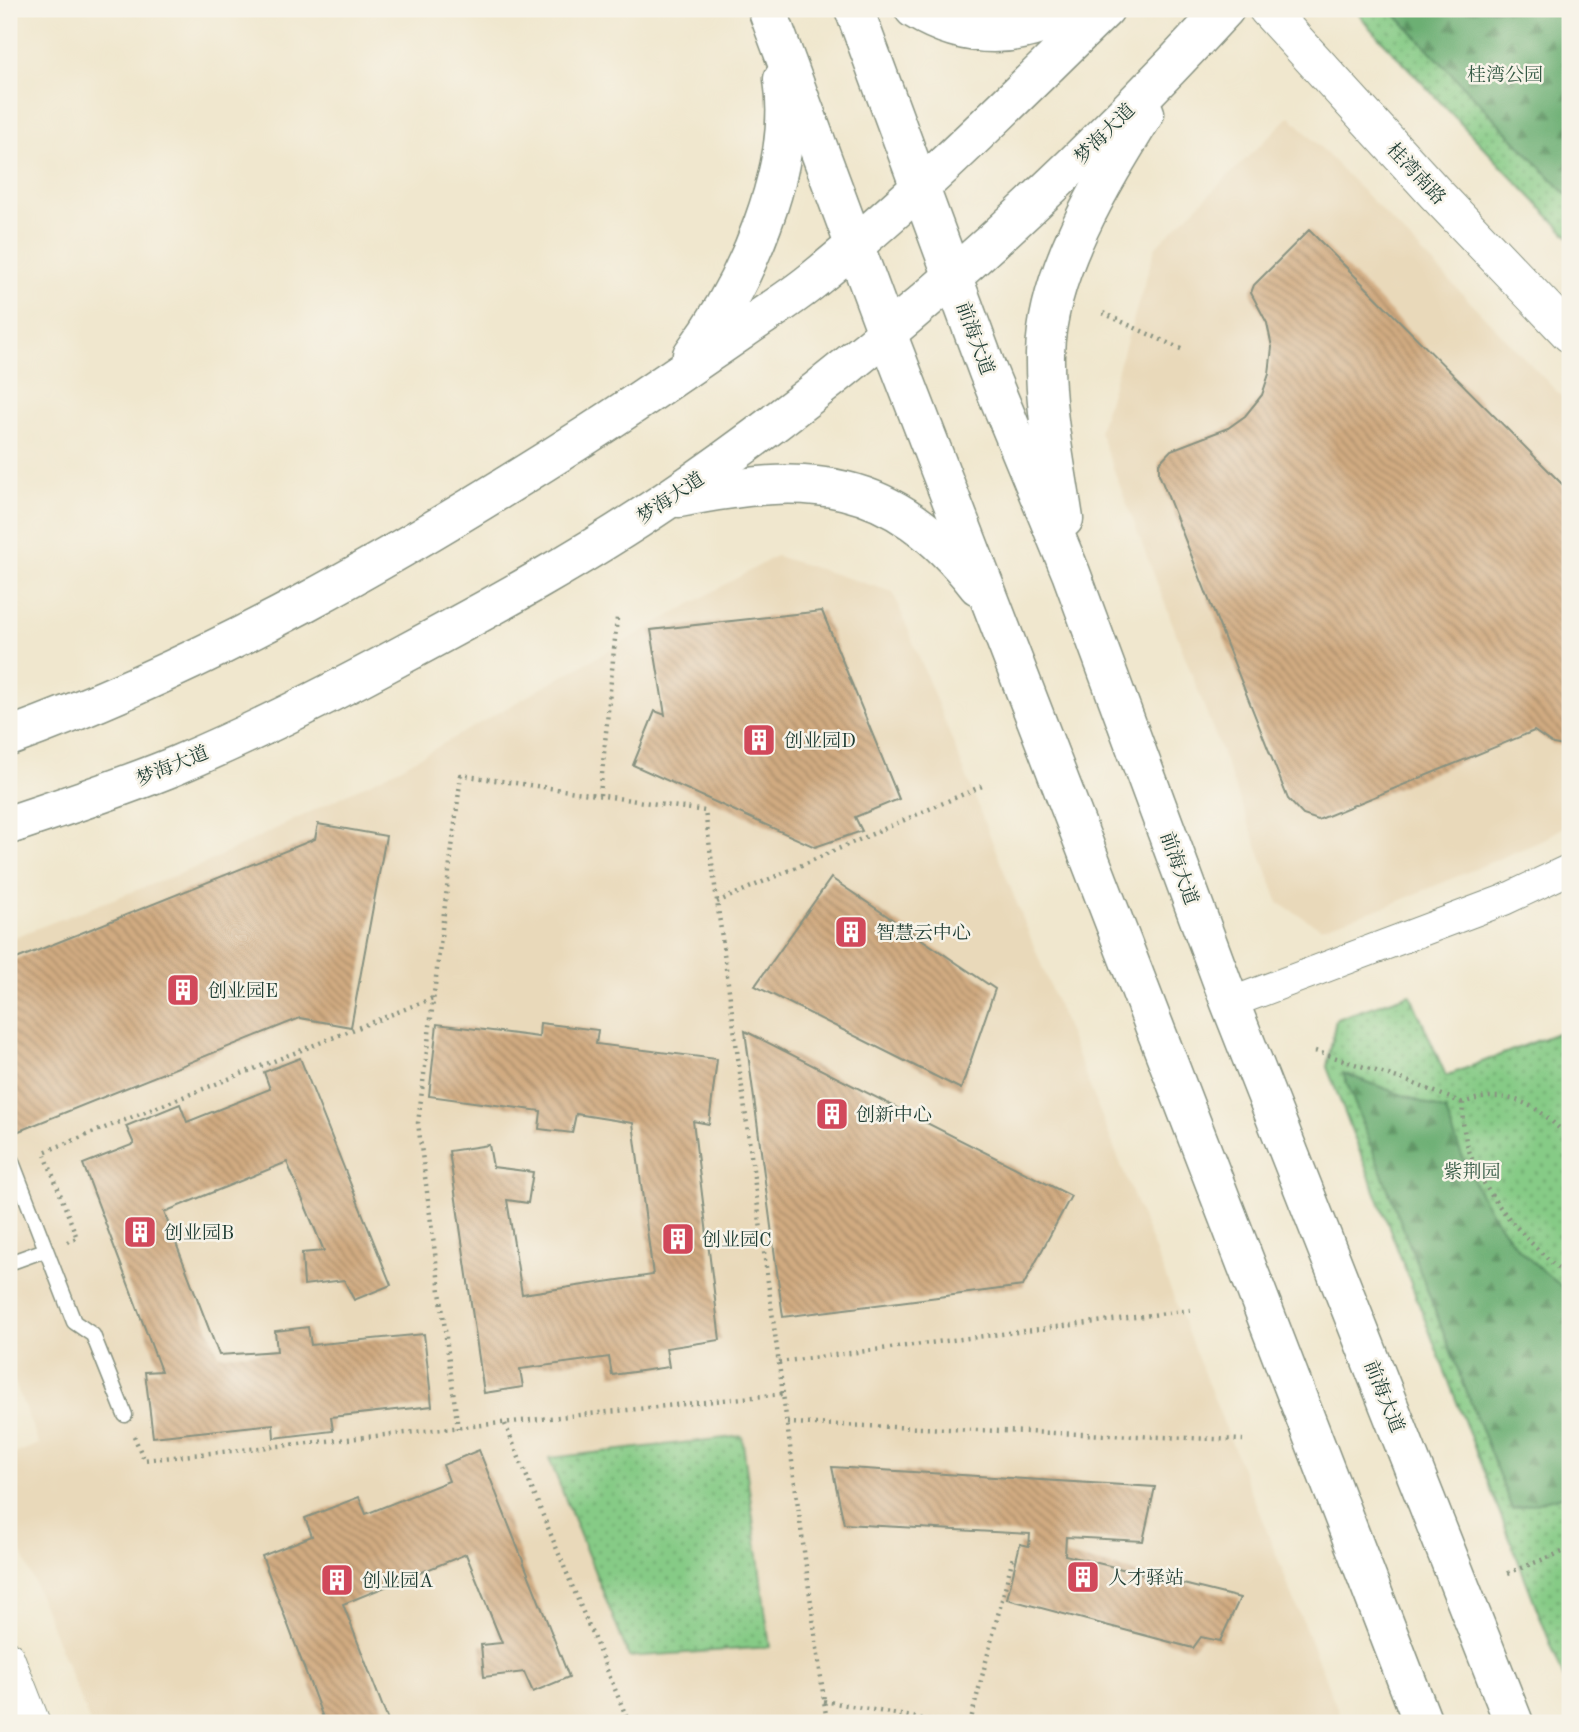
<svg xmlns="http://www.w3.org/2000/svg" width="1579" height="1732" viewBox="0 0 1579 1732" font-family="'Old Standard TT','Noto Serif SC',serif">
<style>
.built{fill:#e9d9ba}
.green{fill:url(#green-dots);stroke:#52845d;stroke-width:2}
.forest{fill:url(#forest-firs);stroke:#467654;stroke-width:2}
.building{fill:url(#building-back-hatch)}
.lines{fill:none;stroke-linecap:round;stroke-linejoin:round}
.service-casing{stroke:#889281;stroke-width:17}
.minor-casing{stroke:#889281;stroke-width:32}
.tertiary-casing{stroke:#889281;stroke-width:39}
.primary-casing{stroke:#889281;stroke-width:41}
.path{stroke:#889281;stroke-width:4.5;stroke-dasharray:2 5;stroke-linecap:butt}
.service{stroke:#fff;stroke-width:14}
.minor{stroke:#fff;stroke-width:30}
.tertiary{stroke:#fff;stroke-width:37}
.primary{stroke:#fff;stroke-width:38}
.labels{text-anchor:middle;stroke-width:5;stroke-linejoin:round;paint-order:stroke}
.park-label{font-size:19px;fill:#345944;stroke:#f7f3e8}
.street-label{font-size:19px;fill:#1f3d34;stroke:#f7f3e8}
.poi-label{font-size:19px;fill:#1f3d34;stroke:#f7f3e8;text-anchor:start}
</style>
<defs>
<pattern id="green-dots" width="8" height="8" patternUnits="userSpaceOnUse" patternTransform="scale(1.75)"><rect width="8" height="8" fill="#86cb86"/><path d="M2 2h.1M6 6h.1" fill="none" stroke="#6da66e" stroke-width="1.8" stroke-linecap="round"/></pattern>
<pattern id="forest-firs" width="22" height="20" patternUnits="userSpaceOnUse" patternTransform="scale(1.75)"><rect width="22" height="20" fill="#6caf73"/><path d="M5 1l3.5 6h-7zM16 11l3.5 6h-7z" fill="#58905f"/></pattern>
<pattern id="building-back-hatch" width="6" height="6" patternUnits="userSpaceOnUse" patternTransform="scale(1.75)"><rect width="6" height="6" fill="#d1ab81"/><path d="M-1 5l2 2M0 0l6 6M5-1l2 2" fill="none" stroke="#a98c6a"/></pattern>
</defs>
<rect width="100%" height="100%" fill="#f7f3e8"/>
<filter id="ink" filterUnits="userSpaceOnUse"><feTurbulence type="fractalNoise" baseFrequency=".0143" numOctaves="2"/><feDisplacementMap in="SourceGraphic" scale="14" xChannelSelector="R" yChannelSelector="G"/><feConvolveMatrix kernelMatrix="1 2 1 2 8 2 1 2 1" color-interpolation-filters="sRGB"/></filter>
<filter id="wash" filterUnits="userSpaceOnUse"><feTurbulence type="fractalNoise" baseFrequency=".00686" numOctaves="4" result="noise"/><feDisplacementMap in="SourceGraphic" scale="28" xChannelSelector="R" yChannelSelector="G"/><feGaussianBlur stdDeviation="1.57" result="paint"/><feColorMatrix in="noise" values="0 0 0 0 0 0 0 0 0 0 0 0 0 0 0 0 0 1.4 0 .05"/><feComposite in="paint" operator="in"/></filter>
<g filter="url(#wash)">
<rect width="100%" height="100%" fill="#f0e7ce"/>
<g class="built">
<path d="M 1290,116 L 1570,405 L 1570,823 L 1541,841 L 1387,906 L 1321,928 L 1279,903 L 1099,431 L 1156,246 Z"/>
<path d="M 776,556 L 893,592 L 1343,1723 L 90,1723 L 9,1520 L 9,1456 L 39,1444 L 9,1368 L 9,939 L 202,865 L 400,768 Z"/>
</g>
<g class="green">
<path d="M 1355,9 L 1570,9 L 1570,238 L 1371,29 Z"/>
<path d="M 1410,994 L 1446,1076 L 1570,1028 L 1570,1694 L 1327,1067 L 1336,1019 Z"/>
<path d="M 742,1436 L 770,1647 L 629,1657 L 549,1458 Z"/>
</g>
<g class="forest">
<path d="M 1390,9 L 1570,9 L 1570,198 Z"/>
<path d="M 1343,1073 L 1446,1111 C 1461,1159 1481,1204 1513,1242 C 1529,1262 1552,1277 1570,1294 L 1570,1494 L 1512,1509 Z"/>
</g>
<g id="blocks">
<g class="building">
<path d="M 1309,230 L 1570,492 L 1570,747 L 1553,744 L 1534,731 L 1318,820 L 1303,815 L 1288,799 L 1159,474 L 1159,463 L 1171,450 L 1228,428 L 1245,416 L 1262,395 L 1269,374 L 1272,347 L 1267,323 L 1251,293 L 1254,285 Z"/>
<path d="M 822,611 L 899,799 L 855,817 L 862,831 L 815,847 L 633,765 L 655,711 L 665,715 L 651,630 Z"/>
<path d="M 318,824 L 386,836 L 351,1027 L 300,1018 L 9,1135 L 9,962 L 315,839 Z"/>
<path d="M 831,878 L 995,989 L 961,1089 L 755,986 Z"/>
<path d="M 540,1023 L 598,1030 L 596,1044 L 717,1059 L 709,1124 L 693,1121 L 720,1340 L 666,1348 L 669,1367 L 612,1375 L 609,1357 L 520,1369 L 523,1387 L 484,1393 L 449,1151 L 489,1145 L 493,1167 L 533,1172 L 528,1203 L 507,1200 L 522,1294 L 653,1275 L 633,1123 L 576,1114 L 572,1133 L 539,1129 L 541,1111 L 429,1096 L 437,1024 L 539,1037 Z"/>
<path d="M 745,1031 L 1071,1196 L 1023,1286 L 783,1317 Z"/>
<path d="M 300,1058 L 391,1285 L 354,1300 L 344,1280 L 304,1285 L 302,1253 L 324,1251 L 287,1162 L 164,1212 L 219,1355 L 277,1351 L 275,1331 L 308,1327 L 311,1345 L 424,1334 L 432,1406 L 331,1417 L 333,1431 L 274,1438 L 273,1424 L 153,1437 L 145,1372 L 161,1371 L 83,1164 L 134,1144 L 126,1126 L 180,1104 L 187,1122 L 270,1089 L 264,1072 Z"/>
<path d="M 479,1450 L 569,1677 L 533,1692 L 524,1672 L 484,1677 L 481,1645 L 502,1643 L 466,1554 L 343,1604 L 389,1723 L 325,1723 L 262,1556 L 312,1536 L 305,1518 L 359,1497 L 366,1514 L 449,1481 L 443,1465 Z"/>
<path d="M 832,1467 L 1155,1487 L 1143,1541 L 1066,1537 L 1065,1555 L 1240,1598 L 1220,1641 L 1201,1637 L 1193,1648 L 1007,1599 L 1020,1544 L 1029,1546 L 1030,1534 L 844,1524 Z"/>
<path d="M 1236,1716 L 1238,1723 L 1192,1723 L 1192,1721 Z"/>
</g>
</g>
</g>
<g filter="url(#ink)">
<use href="#blocks" fill-opacity="0" stroke="#889281" stroke-width="2"/>
<g class="lines">
<defs>
<g id="service">
<path d="M 9,1154 L 74,1322 L 93,1335 L 125,1415"/>
<path d="M 9,1263 L 45,1250"/>
</g>
<g id="minor">
<path d="M 1230,1003 L 1504,900 L 1570,869"/>
<path d="M 9,1657 L 35,1723"/>
</g>
<path id="tertiary" d="M 1267,9 L 1436,194 L 1570,334"/>
<g id="primary">
<path d="M 767,9 L 887,333 L 1423,1723"/>
<path d="M 854,9 L 988,372 L 1071,573 L 1230,1003 L 1514,1723"/>
<path d="M 914,9 C 966,41 1021,41 1074,9"/>
<path d="M 692,355 C 745,285 797,168 783,79"/>
<path d="M 679,498 C 809,472 891,475 978,586"/>
<path d="M 1064,519 C 1056,465 1044,409 1045,354 C 1047,271 1103,181 1145,113"/>
<path d="M 9,737 C 213,663 404,552 587,435 C 639,402 690,366 741,331 C 765,314 790,299 812,281 C 916,197 1010,102 1105,9"/>
<path d="M 9,825 C 65,806 122,788 177,765 C 255,732 330,694 404,654 C 494,606 583,557 667,500 C 870,362 1059,189 1225,9"/>
</g>
</defs>
<use href="#service" class="service-casing"/>
<use href="#minor" class="minor-casing"/>
<use href="#tertiary" class="tertiary-casing"/>
<use href="#primary" class="primary-casing"/>
<g class="path">
<path d="M 1103,313 L 1183,350"/>
<path d="M 600,795 L 617,618"/>
<path d="M 717,902 L 982,786"/>
<path d="M 1315,1051 L 1407,1081 L 1463,1103"/>
<path d="M 1570,1136 C 1561,1131 1556,1125 1548,1118 C 1523,1097 1494,1091 1463,1103 C 1457,1174 1521,1236 1570,1279"/>
<path d="M 67,1242 L 77,1238 L 44,1152 L 433,998"/>
<path d="M 779,1362 L 1191,1310"/>
<path d="M 787,1423 L 1243,1440"/>
<path d="M 505,1424 L 629,1723"/>
<path d="M 458,1429 L 418,1123 L 461,775 L 705,811 L 827,1723"/>
<path d="M 134,1436 L 144,1460 L 782,1394"/>
<path d="M 1508,1573 L 1570,1549"/>
<path d="M 824,1701 L 945,1723"/>
<path d="M 970,1723 L 1013,1557"/>
</g>
<use href="#service" class="service"/>
<use href="#minor" class="minor"/>
<use href="#tertiary" class="tertiary"/>
<use href="#primary" class="primary"/>
</g>
</g>
<defs>
<symbol id="building-square" viewBox="-11 -11 22 22"><rect x="-9" y="-9" width="18" height="18" rx="4" fill="#d1495b" stroke="#f7f3e8"/><path d="M-4-6H4V6H1V3H-1V6H-4ZM-2.5-4.3h1.7v1.8h-1.7ZM.8-4.3h1.7v1.8H.8ZM-2.5-1h1.7V.8h-1.7ZM.8-1h1.7V.8H.8Z" fill="#fff"/></symbol>
</defs>
<g fill-rule="evenodd">
<use href="#building-square" x="740" y="721" width="38" height="38"/>
<use href="#building-square" x="832" y="913" width="38" height="38"/>
<use href="#building-square" x="164" y="971" width="38" height="38"/>
<use href="#building-square" x="813" y="1095" width="38" height="38"/>
<use href="#building-square" x="121" y="1213" width="38" height="38"/>
<use href="#building-square" x="659" y="1220" width="38" height="38"/>
<use href="#building-square" x="1064" y="1558" width="38" height="38"/>
<use href="#building-square" x="318" y="1561" width="38" height="38"/>
</g>
<g class="labels">
<g class="park-label">
<text x="1505" y="81">桂湾公园</text>
<text x="1472" y="1178">紫荆园</text>
</g>
<g class="street-label">
<text transform="translate(1104 133) rotate(-45)" y="7">梦海大道</text>
<text transform="translate(1417 173) rotate(47)" y="7">桂湾南路</text>
<text transform="translate(976 338) rotate(70)" y="7">前海大道</text>
<text transform="translate(670 497) rotate(-34)" y="7">梦海大道</text>
<text transform="translate(172 765) rotate(-22)" y="7">梦海大道</text>
<text transform="translate(1180 868) rotate(70)" y="7">前海大道</text>
<text transform="translate(1385 1396) rotate(68)" y="7">前海大道</text>
</g>
<g class="poi-label">
<text x="784" y="747">创业园D</text>
<text x="876" y="939">智慧云中心</text>
<text x="208" y="997">创业园E</text>
<text x="856" y="1121">创新中心</text>
<text x="164" y="1239">创业园B</text>
<text x="702" y="1246">创业园C</text>
<text x="1108" y="1584">人才驿站</text>
<text x="362" y="1587">创业园A</text>
</g>
</g>
<rect width="1579" height="1732" fill="none" stroke="#f7f3e8" stroke-width="35"/>
</svg>
